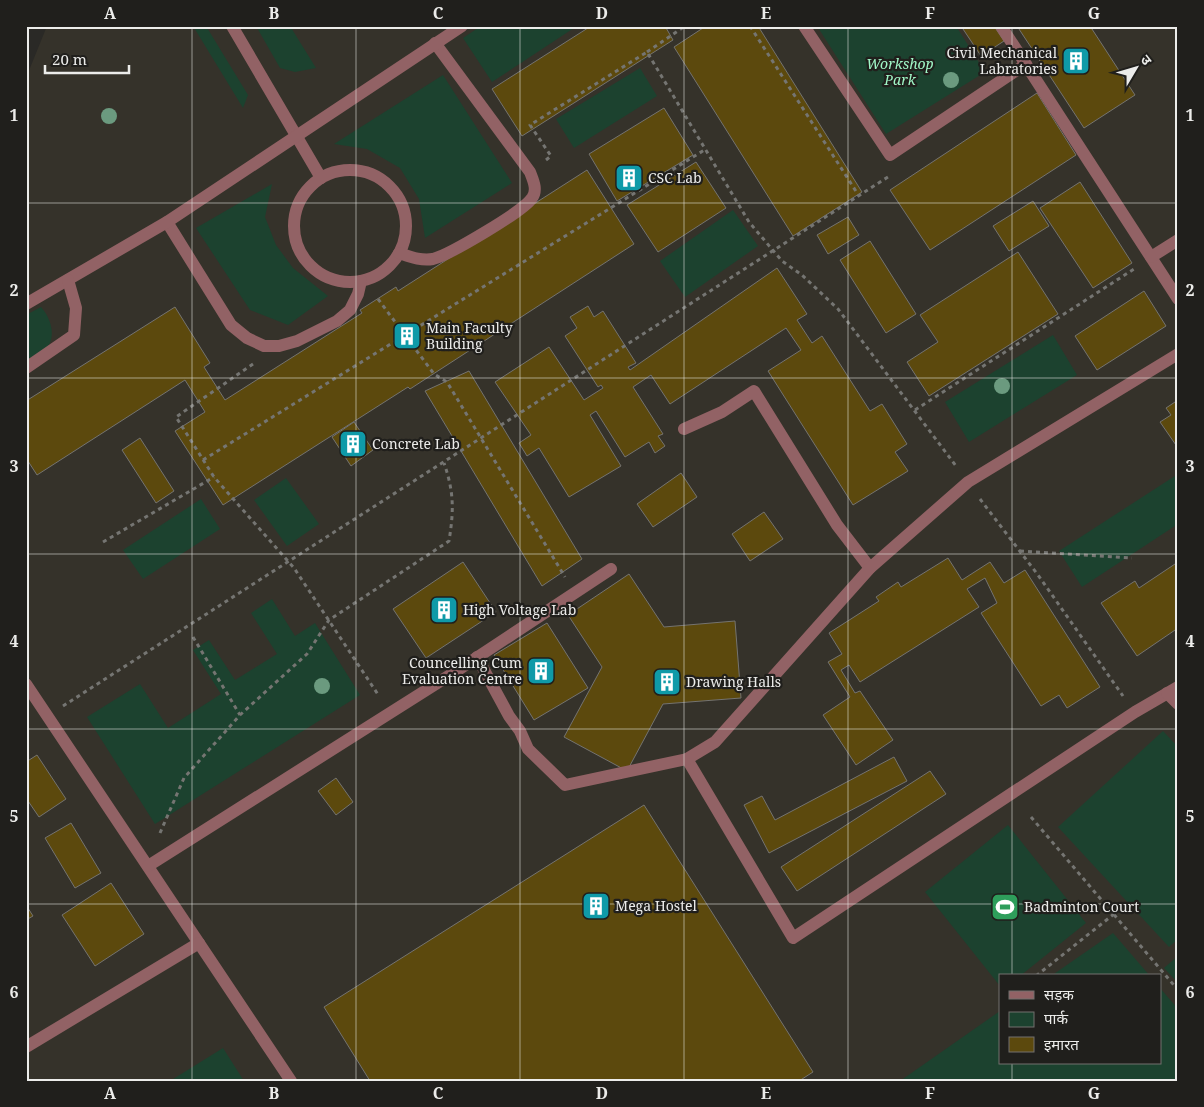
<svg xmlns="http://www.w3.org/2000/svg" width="1204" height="1107" viewBox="0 0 1204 1107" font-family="'Noto Serif','Noto Sans Devanagari',serif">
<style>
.built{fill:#35322a;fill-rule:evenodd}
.green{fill:#1c422f}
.building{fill:#5c490d;stroke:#747370}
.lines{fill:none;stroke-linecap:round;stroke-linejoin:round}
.path{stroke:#757572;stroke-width:3;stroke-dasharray:4 4;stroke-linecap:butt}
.minor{stroke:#926265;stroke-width:12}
.tree{fill:#6b9a7f}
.grid{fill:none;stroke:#ececea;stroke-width:1;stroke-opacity:0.55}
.labels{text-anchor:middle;stroke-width:4.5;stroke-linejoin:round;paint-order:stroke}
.poi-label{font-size:14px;fill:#ececea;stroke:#201f1c;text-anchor:start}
.park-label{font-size:14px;font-style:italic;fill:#a0f7c7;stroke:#201f1c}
.neatline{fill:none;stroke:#ececea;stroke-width:2}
.grid-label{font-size:16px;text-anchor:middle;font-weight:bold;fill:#ececea}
</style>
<rect width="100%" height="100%" fill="#2a2926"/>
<path class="built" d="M 47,26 L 1178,26 L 1178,1081 L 26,1081 L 26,78 ZM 1000,976 L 1160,976 L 1160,1063 L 1000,1063 Z"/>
<g class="green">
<path d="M 193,26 L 206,26 L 248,95 L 243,108 Z"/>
<path d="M 256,26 L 290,26 L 316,68 L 295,72 L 280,68 Z"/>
<path d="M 481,26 L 577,26 L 492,82 L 463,38 Z"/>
<path d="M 817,26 L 956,26 L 985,72 L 886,134 Z"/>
<path d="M 640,68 L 657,96 L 574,148 L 556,119 Z"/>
<path d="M 443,75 L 512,183 L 425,238 L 419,199 L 400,168 L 367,149 L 334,144 Z"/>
<path d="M 272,184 L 265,217 L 276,245 L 293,268 L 328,296 L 288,325 L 250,310 L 196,228 Z"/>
<path d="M 733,210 L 758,246 L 685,297 L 660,261 Z"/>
<path d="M 41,307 C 51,318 58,339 44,351 C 40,355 32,358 26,361 L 26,315 Z"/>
<path d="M 1053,335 L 1077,375 L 969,442 L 945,402 Z"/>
<path d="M 1178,474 L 1178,524 L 1082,587 L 1059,551 Z"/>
<path d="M 286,478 L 319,524 L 287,546 L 254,500 Z"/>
<path d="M 201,499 L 220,529 L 143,579 L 123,550 Z"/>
<path d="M 272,599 L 295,636 L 315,623 L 360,695 L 155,824 L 87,717 L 140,684 L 168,728 L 221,694 L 193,650 L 209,640 L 235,680 L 277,654 L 251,613 Z"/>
<path d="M 1163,731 L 1178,747 L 1178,939 L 1169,947 L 1058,827 Z"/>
<path d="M 1008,825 L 1086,923 L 1020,976 L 1000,976 L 1000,986 L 925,892 Z"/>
<path d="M 1113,933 L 1150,976 L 1051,976 Z"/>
<path d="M 1178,956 L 1178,983 L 1164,968 Z"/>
<path d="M 1160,988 L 1178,1009 L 1178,1081 L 900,1081 L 1000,1011 L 1000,1063 L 1160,1063 Z"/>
<path d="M 223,1048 L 244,1081 L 170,1081 Z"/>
</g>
<g class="building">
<path d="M 591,26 L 665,26 L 673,40 L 522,136 L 492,89 Z"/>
<path d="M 706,26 L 758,26 L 862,192 L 793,236 L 674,47 Z"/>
<path d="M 961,26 L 994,26 L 1004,41 L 981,56 Z"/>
<path d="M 1017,26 L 1090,26 L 1135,95 L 1084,128 Z"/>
<path d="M 1037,93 L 1076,155 L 930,250 L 890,190 Z"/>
<path d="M 664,108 L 693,155 L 617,201 L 589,154 Z"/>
<path d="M 696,162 L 726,208 L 658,252 L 627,205 Z"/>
<path d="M 587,170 L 634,244 L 410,389 L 408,387 L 223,505 L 175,431 L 205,412 L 185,380 L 37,475 L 26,458 L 26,401 L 175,307 L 210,363 L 204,367 L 225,400 L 362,313 L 360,310 L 396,287 L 398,291 Z"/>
<path d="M 1080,182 L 1132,263 L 1093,288 L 1040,208 Z"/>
<path d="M 1033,201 L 1049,226 L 1009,251 L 993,226 Z"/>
<path d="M 848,217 L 859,235 L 828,254 L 817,235 Z"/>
<path d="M 870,241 L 916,314 L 886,333 L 840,260 Z"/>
<path d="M 1018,252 L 1058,314 L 929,396 L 907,362 L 938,342 L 920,315 Z"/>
<path d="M 777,268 L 807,314 L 797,320 L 812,343 L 822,336 L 870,411 L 882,404 L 907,444 L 895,452 L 908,471 L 853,505 L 768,371 L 801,350 L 786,328 L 670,404 L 651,375 L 633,387 L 663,434 L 658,436 L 665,446 L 655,453 L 649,442 L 625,457 L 596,411 L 590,415 L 621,466 L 569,497 L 539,448 L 527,456 L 519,443 L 531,435 L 495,382 L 549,347 L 584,400 L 603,388 L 601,385 L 598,387 L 565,336 L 577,328 L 570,317 L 588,306 L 594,317 L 603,311 L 636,363 L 628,367 L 630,370 Z"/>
<path d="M 1144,291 L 1166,326 L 1097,370 L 1075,336 Z"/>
<path d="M 469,371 L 582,559 L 542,586 L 425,391 Z"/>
<path d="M 1178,400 L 1178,448 L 1160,422 L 1171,415 L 1166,408 Z"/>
<path d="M 354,422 L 373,450 L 351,466 L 332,437 Z"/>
<path d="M 140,438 L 174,491 L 156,503 L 122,450 Z"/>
<path d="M 681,473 L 697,497 L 653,527 L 637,504 Z"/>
<path d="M 764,512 L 783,539 L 750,561 L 732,534 Z"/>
<path d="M 948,558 L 962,580 L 990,562 L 1004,583 L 1025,570 L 1100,687 L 1067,708 L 1059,695 L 1041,706 L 981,613 L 997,603 L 985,578 L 967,589 L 979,607 L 860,682 L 849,665 L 841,670 L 855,693 L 860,691 L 893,740 L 856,765 L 823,715 L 850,697 L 828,662 L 842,654 L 829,633 L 879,601 L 876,597 L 898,582 L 901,587 Z"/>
<path d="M 463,562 L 496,612 L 426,658 L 393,609 Z"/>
<path d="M 1178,562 L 1178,628 L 1137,656 L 1101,603 L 1135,581 L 1139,588 Z"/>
<path d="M 629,574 L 664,627 L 735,621 L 741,698 L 663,704 L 627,771 L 564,737 L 602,667 L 568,615 Z"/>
<path d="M 547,623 L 588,688 L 534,720 L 494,655 Z"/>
<path d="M 37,755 L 66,799 L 39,817 L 26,798 L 26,762 Z"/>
<path d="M 894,757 L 907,781 L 769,853 L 744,805 L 762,796 L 775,820 Z"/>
<path d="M 930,771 L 946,794 L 797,891 L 781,867 Z"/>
<path d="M 336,778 L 353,802 L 336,815 L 318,791 Z"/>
<path d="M 644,805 L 813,1072 L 799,1081 L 370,1081 L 324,1007 Z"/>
<path d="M 71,823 L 101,873 L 75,888 L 45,838 Z"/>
<path d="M 111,883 L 144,934 L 95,966 L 62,915 Z"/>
<path d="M 26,905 L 33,916 L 26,920 Z"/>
</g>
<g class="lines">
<g class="path">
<path d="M 750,26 L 859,196"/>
<path d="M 647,52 L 685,26"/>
<path d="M 546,160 L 551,156 L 530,125 L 647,52 L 749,222 L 782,261 L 802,275 L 838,309 L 956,466"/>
<path d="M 378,299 L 434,374 L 447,382 L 565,577"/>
<path d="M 253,364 L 176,417 L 214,477 L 294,568 L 379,696"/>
<path d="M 915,410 L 1134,269"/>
<path d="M 203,460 L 706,149"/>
<path d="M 980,499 L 1038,575 L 1123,696"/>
<path d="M 103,542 L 214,477"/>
<path d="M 1020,551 L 1132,558"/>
<path d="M 193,637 L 240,715"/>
<path d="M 63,706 L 891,175"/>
<path d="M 1031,817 L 1178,990"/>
<path d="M 160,833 L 184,778 L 240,715 L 307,654 L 329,620 L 449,541 C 454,510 454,492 444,463"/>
<path d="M 1036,976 L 1114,914"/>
</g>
<g class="minor">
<path d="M 232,26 L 321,178"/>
<path d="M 804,26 L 890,155 L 1026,64"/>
<path d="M 1001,26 L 1178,299"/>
<circle cx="350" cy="226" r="56"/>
<path d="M 167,222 L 231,325 L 247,338 L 264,346 L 279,346 L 297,341 L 337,321 L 350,310 L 358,294 L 361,281"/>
<path d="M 399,253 C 411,257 421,261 433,259 C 449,255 524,211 532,198 C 538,190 533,180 530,172 L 435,43"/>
<path d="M 1151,257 L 1178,240"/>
<path d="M 26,304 L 167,222 L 462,26"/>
<path d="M 26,368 L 74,335 L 76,308 L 68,280"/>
<path d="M 684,429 L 722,412 L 754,391 L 837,525 L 870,568"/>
<path d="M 477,657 L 509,716 L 520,731 L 528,749 L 565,785 L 687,759 L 793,938 L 1135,712 L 1178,687"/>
<path d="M 26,684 L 291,1081"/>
<path d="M 1167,693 L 1178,704"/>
<path d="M 687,759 L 715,742 L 870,568 L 968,482 L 1178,354"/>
<path d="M 148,866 L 458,670 L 611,569"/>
<path d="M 26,1047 L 199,943"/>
</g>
</g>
<g class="tree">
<circle cx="951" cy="80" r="8"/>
<circle cx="109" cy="116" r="8"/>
<circle cx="1002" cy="386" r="8"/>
<circle cx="322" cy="686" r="8"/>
</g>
<path class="grid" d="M 192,26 L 192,1081M 356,26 L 356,1081M 520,26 L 520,1081M 684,26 L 684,1081M 848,26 L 848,1081M 1012,26 L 1012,976M 26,203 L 1178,203M 26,378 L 1178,378M 26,554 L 1178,554M 26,729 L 1178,729M 26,904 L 1178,904M 1012,1063 L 1012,1081"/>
<defs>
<symbol id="building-square" viewBox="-11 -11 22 22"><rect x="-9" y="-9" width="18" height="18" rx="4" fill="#0f9aa8" stroke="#201f1c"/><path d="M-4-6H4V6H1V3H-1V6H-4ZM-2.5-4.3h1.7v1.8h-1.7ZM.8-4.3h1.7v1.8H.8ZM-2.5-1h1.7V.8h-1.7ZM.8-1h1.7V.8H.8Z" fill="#fff"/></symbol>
<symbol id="stadium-square" viewBox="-11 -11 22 22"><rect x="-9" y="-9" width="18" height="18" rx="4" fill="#2e9e5b" stroke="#201f1c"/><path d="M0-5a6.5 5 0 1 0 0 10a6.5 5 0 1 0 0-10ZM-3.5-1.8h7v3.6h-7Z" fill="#fff"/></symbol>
</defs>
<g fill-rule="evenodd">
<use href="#building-square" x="1060" y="45" width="32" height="32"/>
<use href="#building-square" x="613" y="162" width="32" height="32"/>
<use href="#building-square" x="391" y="320" width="32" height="32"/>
<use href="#building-square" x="337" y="428" width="32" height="32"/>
<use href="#building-square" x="428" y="594" width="32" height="32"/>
<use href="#building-square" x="525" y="655" width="32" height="32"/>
<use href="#building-square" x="651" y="666" width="32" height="32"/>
<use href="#building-square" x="580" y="890" width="32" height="32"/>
<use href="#stadium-square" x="989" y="891" width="32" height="32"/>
</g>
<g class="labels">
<g class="poi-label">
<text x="1057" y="58" text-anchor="end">Civil Mechanical<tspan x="1057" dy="16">Labratories</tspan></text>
<text x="648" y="183">CSC Lab</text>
<text x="426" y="333">Main Faculty<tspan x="426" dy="16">Building</tspan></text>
<text x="372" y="449">Concrete Lab</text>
<text x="463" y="615">High Voltage Lab</text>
<text x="522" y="668" text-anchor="end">Councelling Cum<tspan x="522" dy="16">Evaluation Centre</tspan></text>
<text x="686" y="687">Drawing Halls</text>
<text x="615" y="911">Mega Hostel</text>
<text x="1024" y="912">Badminton Court</text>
</g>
<g class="park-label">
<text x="900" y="69">Workshop<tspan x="900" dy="16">Park</tspan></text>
</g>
</g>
<rect width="1204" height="1107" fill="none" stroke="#201f1c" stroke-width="55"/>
<rect x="999" y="974" width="162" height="90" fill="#201f1c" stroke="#72716e"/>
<rect x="1009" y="991" width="25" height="8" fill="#926265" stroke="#72716e"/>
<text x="1044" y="1000" font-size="15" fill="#ececea">सड़क</text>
<rect x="1009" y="1012" width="25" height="15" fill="#1c422f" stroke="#72716e"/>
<text x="1044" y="1024" font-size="15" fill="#ececea">पार्क</text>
<rect x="1009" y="1037" width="25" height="15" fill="#5c490d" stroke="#72716e"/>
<text x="1044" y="1050" font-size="15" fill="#ececea">इमारत</text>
<g transform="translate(1136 68) rotate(52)" stroke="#201f1c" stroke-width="4" paint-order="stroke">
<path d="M0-4L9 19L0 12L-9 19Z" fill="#ececea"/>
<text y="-8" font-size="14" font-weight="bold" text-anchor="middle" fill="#ececea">उ</text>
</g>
<path d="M45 65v8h84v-8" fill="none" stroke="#ececea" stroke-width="2.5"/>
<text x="52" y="65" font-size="15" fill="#ececea" stroke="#201f1c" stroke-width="4" paint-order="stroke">20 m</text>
<rect x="28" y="28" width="1148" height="1052" class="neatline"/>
<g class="grid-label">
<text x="110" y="19">A</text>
<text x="274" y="19">B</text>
<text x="438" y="19">C</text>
<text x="602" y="19">D</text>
<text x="766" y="19">E</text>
<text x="930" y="19">F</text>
<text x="1094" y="19">G</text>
<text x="14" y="121">1</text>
<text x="1190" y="121">1</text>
<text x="14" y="296">2</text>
<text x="1190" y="296">2</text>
<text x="14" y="472">3</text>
<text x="1190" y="472">3</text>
<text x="14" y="647">4</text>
<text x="1190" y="647">4</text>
<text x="14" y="822">5</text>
<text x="1190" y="822">5</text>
<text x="14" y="998">6</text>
<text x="1190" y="998">6</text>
<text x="110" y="1099">A</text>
<text x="274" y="1099">B</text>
<text x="438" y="1099">C</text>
<text x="602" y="1099">D</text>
<text x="766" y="1099">E</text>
<text x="930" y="1099">F</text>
<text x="1094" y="1099">G</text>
</g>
</svg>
